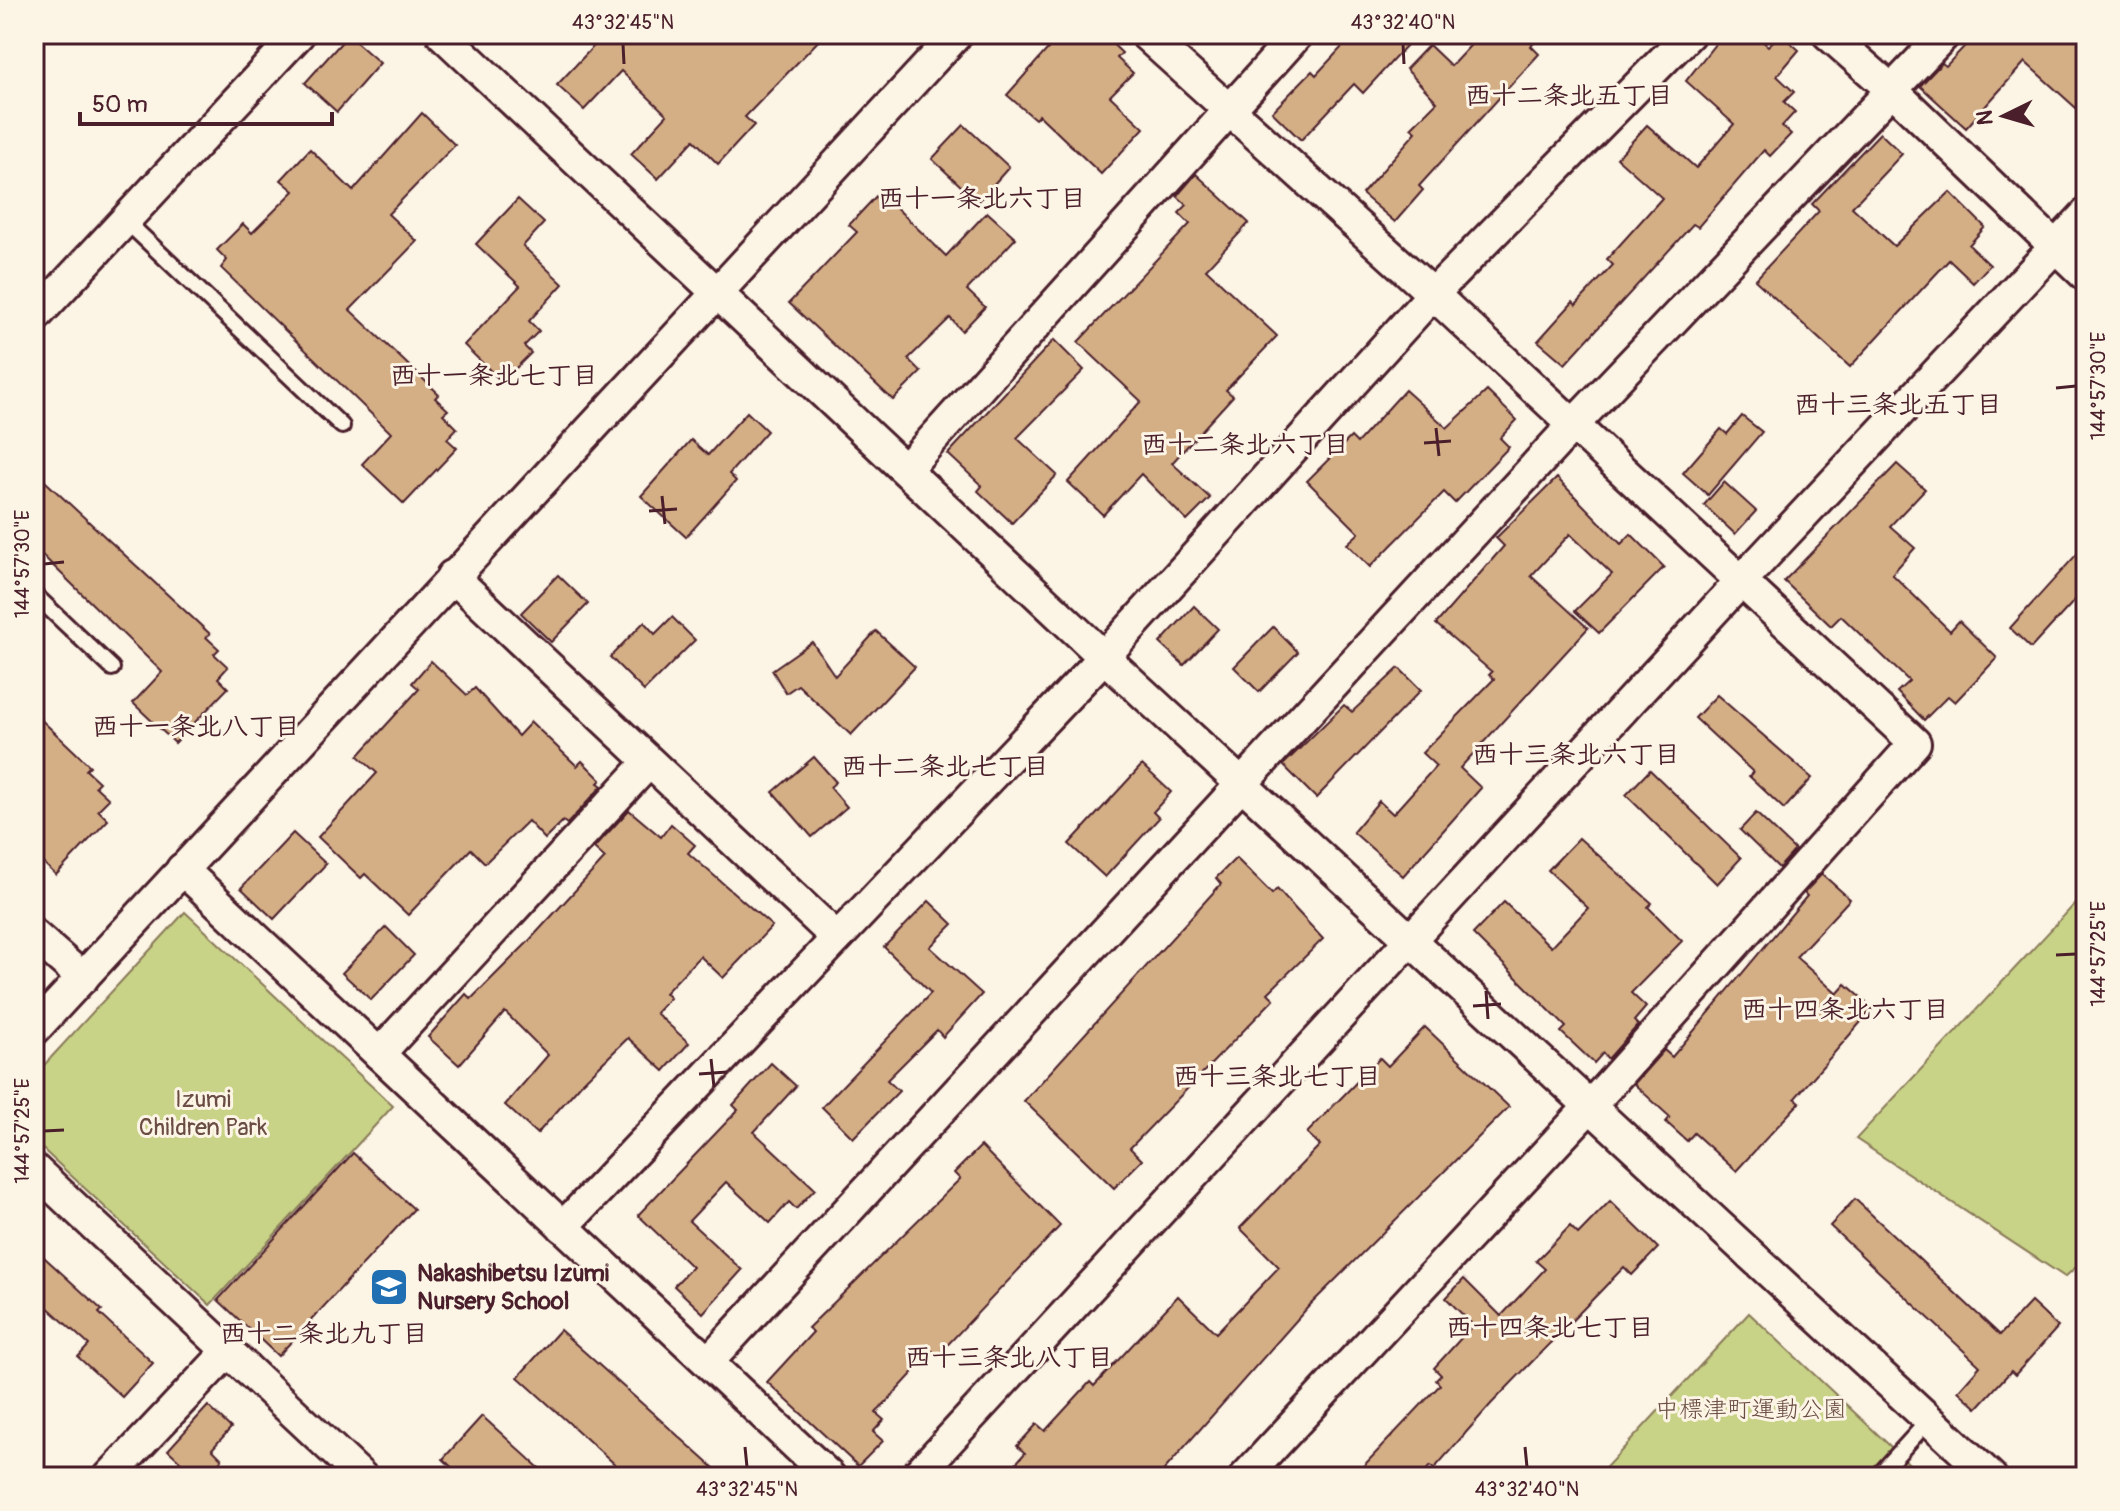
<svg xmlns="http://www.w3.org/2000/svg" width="2120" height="1511" viewBox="0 0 2120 1511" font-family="Pangolin,'Klee One',sans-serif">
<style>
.green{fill:#c8d387;stroke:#897959;stroke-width:2}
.building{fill:#d4af86;stroke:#4a1f2b;stroke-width:2}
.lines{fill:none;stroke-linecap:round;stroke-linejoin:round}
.lane-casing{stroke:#4a1f2b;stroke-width:20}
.street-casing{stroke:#4a1f2b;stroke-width:36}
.lane{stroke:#fcf5e5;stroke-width:14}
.street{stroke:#fcf5e5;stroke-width:30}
.ticks{fill:none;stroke:#4a1f2b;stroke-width:3}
.labels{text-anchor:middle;stroke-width:6;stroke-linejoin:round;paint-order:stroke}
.park-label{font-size:24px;fill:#6a4c42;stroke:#fcf5e5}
.poi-label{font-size:24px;font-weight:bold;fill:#4a1f2b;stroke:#fcf5e5;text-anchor:start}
.neighbourhood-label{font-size:26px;font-weight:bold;fill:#4a1f2b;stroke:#fcf5e5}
.neatline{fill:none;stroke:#4a1f2b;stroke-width:3}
.ticks-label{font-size:20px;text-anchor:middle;fill:#4a1f2b}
</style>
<rect width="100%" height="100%" fill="#fcf5e5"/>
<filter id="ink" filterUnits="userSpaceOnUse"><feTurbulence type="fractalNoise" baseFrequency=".0125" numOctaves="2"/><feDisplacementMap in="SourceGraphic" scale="16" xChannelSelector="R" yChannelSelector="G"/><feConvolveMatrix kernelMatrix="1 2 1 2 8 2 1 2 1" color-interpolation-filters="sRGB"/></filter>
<g filter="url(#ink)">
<g class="green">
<path d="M 2086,892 L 2086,1258 L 2065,1277 L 1856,1139 Z"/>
<path d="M 185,912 L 393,1106 L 210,1305 L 34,1141 L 34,1076 Z"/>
<path d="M 1749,1313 L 1923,1477 L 1597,1477 Z"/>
</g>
<g class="building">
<path d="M 605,34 L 825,34 L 745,117 L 754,125 L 718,164 L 694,140 L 658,179 L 631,154 L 667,115 L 621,71 L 584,110 L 557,85 Z"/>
<path d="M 1061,34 L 1102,34 L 1122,53 L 1117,58 L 1133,73 L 1110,96 L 1144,128 L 1101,174 L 1039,115 L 1035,119 L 1007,95 Z"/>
<path d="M 1354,34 L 1417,34 L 1363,93 L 1354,84 L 1301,140 L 1272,112 L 1312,71 L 1316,75 Z"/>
<path d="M 1481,34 L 1542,34 L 1531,46 L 1539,54 L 1419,186 L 1423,190 L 1395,222 L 1362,194 L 1416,132 L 1411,128 L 1437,102 L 1406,69 L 1429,45 L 1451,66 Z"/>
<path d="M 1723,34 L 1754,34 L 1768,46 L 1781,34 L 1799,50 L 1777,76 L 1794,92 L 1784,102 L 1795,112 L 1782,126 L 1791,134 L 1770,156 L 1764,150 L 1698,227 L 1693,224 L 1565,364 L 1538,341 L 1573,302 L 1576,305 L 1613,265 L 1607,259 L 1662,198 L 1617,158 L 1647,125 L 1696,168 L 1734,124 L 1686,81 Z"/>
<path d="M 1976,34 L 2086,34 L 2086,117 L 2025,62 L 1966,128 L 1920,86 L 1942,63 L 1946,66 Z"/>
<path d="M 348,35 L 380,63 L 337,112 L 305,83 Z"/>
<path d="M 422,113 L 455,145 L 388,214 L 417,241 L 350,310 L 439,394 L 435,398 L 448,410 L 443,414 L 457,428 L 447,439 L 457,448 L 404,504 L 362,464 L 391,433 L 221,268 L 227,260 L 217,250 L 243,224 L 252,233 L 294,191 L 281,180 L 310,149 L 353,191 Z"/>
<path d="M 964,125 L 1009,167 L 978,202 L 932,159 Z"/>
<path d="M 1880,133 L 1902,154 L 1852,207 L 1894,246 L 1950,192 L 1985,227 L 1969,245 L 1990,265 L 1973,283 L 1949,260 L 1850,367 L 1755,280 L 1819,211 L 1812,204 Z"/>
<path d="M 1196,174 L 1249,223 L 1206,269 L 1277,336 L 1226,390 L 1233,396 L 1172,463 L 1210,498 L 1187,521 L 1141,474 L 1103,515 L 1068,482 L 1141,401 L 1078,342 L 1190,224 L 1179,213 L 1187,205 L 1177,196 Z"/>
<path d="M 880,192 L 946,256 L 987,212 L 1016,238 L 967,290 L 985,307 L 962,331 L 950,318 L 908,359 L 921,372 L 893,400 L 789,303 L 857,232 L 849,225 Z"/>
<path d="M 518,199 L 544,223 L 523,246 L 563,284 L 529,321 L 539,331 L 524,346 L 531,353 L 502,382 L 464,345 L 520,286 L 476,244 Z"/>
<path d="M 1054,340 L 1084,370 L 1017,438 L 1057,475 L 1012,523 L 978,491 L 982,486 L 948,454 Z"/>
<path d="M 1405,390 L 1447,428 L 1487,391 L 1517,420 L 1500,438 L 1509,447 L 1455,503 L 1444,492 L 1370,567 L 1347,544 L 1359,533 L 1307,481 L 1351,437 L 1357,443 Z"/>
<path d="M 747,412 L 767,431 L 729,474 L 736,481 L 686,537 L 641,496 L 691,440 L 708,455 Z"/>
<path d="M 1742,416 L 1762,432 L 1708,495 L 1683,473 L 1721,429 L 1727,434 Z"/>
<path d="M 1897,464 L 1925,489 L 1890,526 L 1915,548 L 1892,574 L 1950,631 L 1959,621 L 1997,658 L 1955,702 L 1948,696 L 1924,720 L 1897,692 L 1909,681 L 1841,616 L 1831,626 L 1784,581 Z"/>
<path d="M 34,471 L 210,634 L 206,637 L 219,649 L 214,654 L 228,667 L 218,678 L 228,688 L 175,743 L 133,703 L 162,672 L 34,547 Z"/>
<path d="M 1557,478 L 1621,544 L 1631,534 L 1664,567 L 1599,633 L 1575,611 L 1612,574 L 1570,534 L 1531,576 L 1588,628 L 1460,768 L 1481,788 L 1403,876 L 1353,832 L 1379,801 L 1393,814 L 1436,766 L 1422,753 L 1494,679 L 1489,675 L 1492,672 L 1436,624 L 1504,546 L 1496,538 Z"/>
<path d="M 1724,482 L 1756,511 L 1735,534 L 1704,505 Z"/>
<path d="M 2086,544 L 2086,588 L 2031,648 L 2010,628 Z"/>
<path d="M 558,575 L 588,604 L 551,642 L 521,613 Z"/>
<path d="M 1194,606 L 1218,629 L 1184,665 L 1160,643 Z"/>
<path d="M 672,617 L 695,640 L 644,691 L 610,657 L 644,622 L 655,634 Z"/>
<path d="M 1273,627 L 1298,652 L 1259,692 L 1234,667 Z"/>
<path d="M 876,631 L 915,667 L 851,735 L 798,685 L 786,693 L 772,670 L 812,642 L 835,676 Z"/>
<path d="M 431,661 L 467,695 L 475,688 L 518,736 L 531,722 L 577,766 L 582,761 L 601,780 L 598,783 L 602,786 L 567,824 L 563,821 L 545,839 L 528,821 L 485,863 L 471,849 L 408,915 L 365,874 L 361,878 L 318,837 L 377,773 L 358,756 L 419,689 L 412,683 Z"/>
<path d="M 1399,668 L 1421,690 L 1316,798 L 1283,765 L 1344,705 L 1352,712 Z"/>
<path d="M 1717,695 L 1812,778 L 1784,809 L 1749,776 L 1753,772 L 1695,718 Z"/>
<path d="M 34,713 L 90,766 L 86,770 L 99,782 L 95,786 L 109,799 L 98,810 L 108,820 L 56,875 L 34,854 Z"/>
<path d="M 814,757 L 836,782 L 830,787 L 847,807 L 812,837 L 773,792 Z"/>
<path d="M 1142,765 L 1171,792 L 1153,812 L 1159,818 L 1105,877 L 1069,844 Z"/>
<path d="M 1650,770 L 1741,858 L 1717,884 L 1626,795 Z"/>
<path d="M 629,810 L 661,837 L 671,824 L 695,845 L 688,853 L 772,926 L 723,978 L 700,956 L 665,993 L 670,998 L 656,1013 L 689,1043 L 664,1071 L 628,1038 L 581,1084 L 537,1134 L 505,1105 L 548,1055 L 505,1012 L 459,1065 L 428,1037 L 466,994 L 471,999 L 526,944 L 605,858 L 594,848 Z"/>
<path d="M 1756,813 L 1795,850 L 1779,868 L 1740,830 Z"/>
<path d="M 293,833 L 326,864 L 274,919 L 241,888 Z"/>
<path d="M 1579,838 L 1652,903 L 1648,907 L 1682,941 L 1631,993 L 1646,1007 L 1634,1021 L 1638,1025 L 1608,1059 L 1603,1053 L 1594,1063 L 1561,1032 L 1566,1027 L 1473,934 L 1504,902 L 1551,947 L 1588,908 L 1548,870 Z"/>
<path d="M 1236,858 L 1272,894 L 1277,889 L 1323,939 L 1268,993 L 1274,999 L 1130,1148 L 1142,1160 L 1114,1188 L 1024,1101 L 1221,884 L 1216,878 Z"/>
<path d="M 1822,874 L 1850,899 L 1796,957 L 1837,994 L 1846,984 L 1873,1008 L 1795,1098 L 1800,1102 L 1736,1171 L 1694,1133 L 1687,1141 L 1666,1122 L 1670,1117 L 1634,1084 L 1664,1050 L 1672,1057 L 1807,896 L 1804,893 Z"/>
<path d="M 929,901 L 953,924 L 930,947 L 982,994 L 943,1037 L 937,1030 L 887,1080 L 899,1091 L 853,1138 L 822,1107 L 931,993 L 884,947 Z"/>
<path d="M 386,927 L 414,955 L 371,1000 L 342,973 Z"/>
<path d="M 1425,1027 L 1509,1107 L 1309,1306 L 1158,1477 L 1004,1477 L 1025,1453 L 1017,1446 L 1037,1424 L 1045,1431 L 1090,1382 L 1094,1386 L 1178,1296 L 1216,1333 L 1279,1267 L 1240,1228 L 1320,1145 L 1307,1133 L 1380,1058 L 1388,1066 Z"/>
<path d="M 771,1063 L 796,1086 L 754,1132 L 815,1189 L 796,1209 L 789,1202 L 770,1223 L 726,1182 L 689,1221 L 742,1270 L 703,1313 L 674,1286 L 692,1267 L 638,1215 L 738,1110 L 733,1105 Z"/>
<path d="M 981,1146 L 1060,1226 L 938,1355 L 933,1351 L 876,1413 L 884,1420 L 873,1432 L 883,1441 L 858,1466 L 767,1382 L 813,1332 L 808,1328 L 960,1179 L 954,1173 Z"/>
<path d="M 353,1153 L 414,1209 L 278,1356 L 218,1300 Z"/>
<path d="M 1855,1199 L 2000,1335 L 2031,1302 L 2058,1327 L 2015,1375 L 2011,1371 L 1977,1408 L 1958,1391 L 1980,1366 L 1830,1226 Z"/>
<path d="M 1610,1201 L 1658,1248 L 1632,1275 L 1624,1267 L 1491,1404 L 1434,1469 L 1430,1466 L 1420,1477 L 1353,1477 L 1440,1385 L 1436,1380 L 1441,1375 L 1434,1368 L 1473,1325 L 1446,1298 L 1464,1279 L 1501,1316 L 1545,1269 L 1536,1261 L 1570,1226 L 1578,1234 Z"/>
<path d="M 34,1248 L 102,1310 L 99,1313 L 153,1363 L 122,1397 L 78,1357 L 89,1345 L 34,1295 Z"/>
<path d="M 560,1330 L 724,1477 L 629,1477 L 518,1377 Z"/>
<path d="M 208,1406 L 231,1428 L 212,1449 L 222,1459 L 206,1477 L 197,1477 L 168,1450 Z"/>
<path d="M 482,1416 L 549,1477 L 462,1477 L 443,1459 Z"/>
</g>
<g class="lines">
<defs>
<g id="lane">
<path d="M 125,220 L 342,426"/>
<path d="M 34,594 L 112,668"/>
<path d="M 1877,1477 L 1928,1421"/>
</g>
<g id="street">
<path d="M 442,34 L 1104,657 L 1991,1477"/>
<path d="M 1145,34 L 1433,294 L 1915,743 L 1591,1105 L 1245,1477"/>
<path d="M 1828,34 L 1893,91 L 2086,276"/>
<path d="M 34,318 L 299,34"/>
<path d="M 906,469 L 1298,34"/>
<path d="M 452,576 L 837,938"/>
<path d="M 182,869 L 830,1477"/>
<path d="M 34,935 L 83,978"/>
<path d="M 34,1030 L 957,34"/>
<path d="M 379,1054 L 649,762"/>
<path d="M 34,1169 L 362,1477"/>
<path d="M 563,1227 L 1104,657 L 1433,294 L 1689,34"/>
<path d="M 708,1362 L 1574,424 L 1945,34"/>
<path d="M 109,1477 L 229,1350"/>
<path d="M 915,1477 L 1742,580 L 2086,214"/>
</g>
</defs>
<use href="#lane" class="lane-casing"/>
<use href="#street" class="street-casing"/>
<use href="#lane" class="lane"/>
<use href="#street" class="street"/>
</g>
</g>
<path class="ticks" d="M 623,44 L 624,64M 1403,44 L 1404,64M 2056,388 L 2076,386M 1436,428 L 1439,456M 1424,443 L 1451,441M 662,496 L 665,524M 649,511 L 677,509M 44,564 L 64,562M 2056,955 L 2076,954M 1486,991 L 1488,1019M 1473,1006 L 1501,1004M 711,1059 L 714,1087M 699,1074 L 727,1072M 44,1131 L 64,1130M 745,1447 L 747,1467M 1525,1447 L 1527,1467"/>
<defs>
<symbol id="school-square" viewBox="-11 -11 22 22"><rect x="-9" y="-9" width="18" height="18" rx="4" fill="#1f6fb2" stroke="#fcf5e5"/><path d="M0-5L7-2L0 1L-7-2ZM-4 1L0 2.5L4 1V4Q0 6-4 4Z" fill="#fff"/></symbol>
</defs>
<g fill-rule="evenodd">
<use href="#school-square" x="367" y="1265" width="44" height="44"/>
</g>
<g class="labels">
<g class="park-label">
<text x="203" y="1107">Izumi<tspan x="203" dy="28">Children Park</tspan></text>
<text x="1751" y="1417">中標津町運動公園</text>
</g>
<g class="poi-label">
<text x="417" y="1281">Nakashibetsu Izumi<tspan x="417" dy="28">Nursery School</tspan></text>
</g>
<g class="neighbourhood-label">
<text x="1569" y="104">西十二条北五丁目</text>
<text x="982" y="207">西十一条北六丁目</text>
<text x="494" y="384">西十一条北七丁目</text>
<text x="1898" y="413">西十三条北五丁目</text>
<text x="1245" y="453">西十二条北六丁目</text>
<text x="196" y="735">西十一条北八丁目</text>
<text x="1576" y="763">西十三条北六丁目</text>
<text x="945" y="775">西十二条北七丁目</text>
<text x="1845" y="1018">西十四条北六丁目</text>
<text x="1277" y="1085">西十三条北七丁目</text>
<text x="1550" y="1336">西十四条北七丁目</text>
<text x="324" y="1342">西十二条北九丁目</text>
<text x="1009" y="1366">西十三条北八丁目</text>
</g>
</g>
<rect width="2120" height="1511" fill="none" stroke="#fcf5e5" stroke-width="88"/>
<g transform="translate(2004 116) rotate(265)" stroke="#fcf5e5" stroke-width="6" paint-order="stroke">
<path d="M0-6L14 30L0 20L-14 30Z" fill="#4a1f2b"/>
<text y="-12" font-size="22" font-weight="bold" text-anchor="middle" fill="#4a1f2b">N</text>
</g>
<path d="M80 112v12h252v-12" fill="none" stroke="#4a1f2b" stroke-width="4"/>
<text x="92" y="112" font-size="24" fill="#4a1f2b" stroke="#fcf5e5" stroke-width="6" paint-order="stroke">50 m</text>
<rect x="44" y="44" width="2032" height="1423" class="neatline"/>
<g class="ticks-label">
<text x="623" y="29">43°32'45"N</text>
<text x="1403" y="29">43°32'40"N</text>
<text transform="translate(2098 386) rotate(-90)" y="7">144°57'30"E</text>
<text transform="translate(22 564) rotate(-90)" y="7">144°57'30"E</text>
<text transform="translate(2098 954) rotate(-90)" y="7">144°57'25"E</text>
<text transform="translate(22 1131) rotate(-90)" y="7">144°57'25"E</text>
<text x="747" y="1496">43°32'45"N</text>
<text x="1527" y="1496">43°32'40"N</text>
</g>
</svg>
